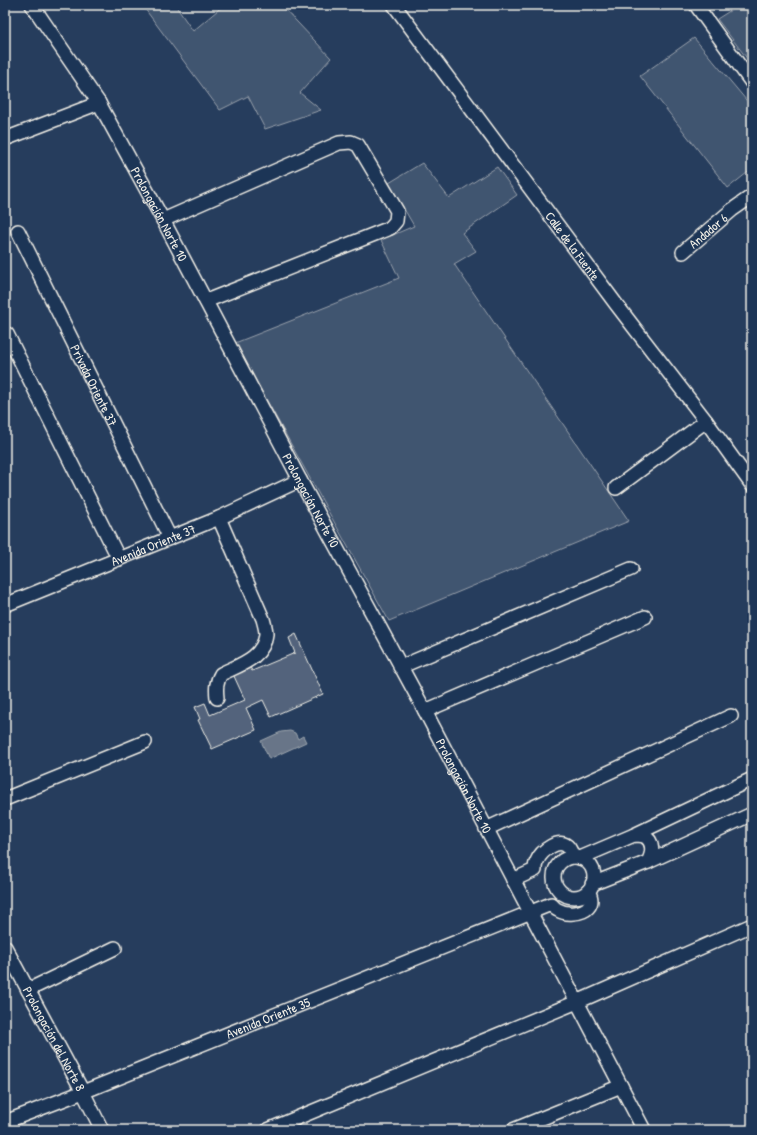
<svg xmlns="http://www.w3.org/2000/svg" width="757" height="1135" viewBox="0 0 757 1135" font-family="'Patrick Hand',sans-serif">
<style>
.green{fill:#40546f;stroke:#9aa2ac}
.water{fill:#677588;stroke:#9fa7ae}
.building{fill:#52647b;stroke:#f4f1e8}
.lines{fill:none;stroke-linecap:round;stroke-linejoin:round}
.street-casing{stroke:#f4f1e8;stroke-width:16}
.street{stroke:#1d3557;stroke-width:13}
.labels{text-anchor:middle;stroke-width:4;stroke-linejoin:round;paint-order:stroke}
.street-label{font-size:13px;fill:#f4f1e8;stroke:#1d3557}
</style>
<rect width="100%" height="100%" fill="#263d5d"/>
<filter id="ink" filterUnits="userSpaceOnUse"><feTurbulence type="fractalNoise" baseFrequency=".025" numOctaves="2"/><feDisplacementMap in="SourceGraphic" scale="8" xChannelSelector="R" yChannelSelector="G"/><feConvolveMatrix kernelMatrix="1 2 1 2 8 2 1 2 1" color-interpolation-filters="sRGB"/></filter>
<g filter="url(#ink)">
<g class="green">
<path d="M 142,5 L 175,5 L 193,31 L 224,5 L 281,5 L 331,58 L 300,93 L 321,110 L 265,129 L 248,96 L 220,110 Z"/>
<path d="M 739,5 L 752,5 L 752,65 L 717,19 Z"/>
<path d="M 694,38 L 752,107 L 752,169 L 728,188 L 640,76 Z"/>
<path d="M 422,163 L 449,198 L 497,167 L 517,195 L 462,233 L 476,251 L 454,264 L 629,521 L 389,621 L 235,343 L 399,278 L 381,240 L 414,226 L 389,183 Z"/>
</g>
<path class="water" d="M 290,731 L 295,733 L 298,739 L 303,736 L 306,742 L 269,759 L 261,741 L 281,732 Z"/>
<path class="building" d="M 296,634 L 323,694 L 271,717 L 263,700 L 246,708 L 256,730 L 212,749 L 198,720 L 200,719 L 195,707 L 205,703 L 210,715 L 245,700 L 233,674 L 250,667 L 252,671 L 295,653 L 289,638 Z"/>
<g class="lines">
<defs>
<g id="street">
<path id="s1" d="M 32,5 L 99,103 L 163,220 L 300,480 L 425,711 L 644,1130"/>
<path id="s2" d="M 394,5 L 616,304 L 706,421 L 752,485"/>
<path d="M 696,5 L 752,83"/>
<path d="M 5,139 L 99,103"/>
<path d="M 163,220 L 339,143 L 351,142 L 358,145 L 397,211 L 396,221 L 390,228 L 206,301"/>
<path id="s3" d="M 18,231 L 170,538"/>
<path id="s4" d="M 683,252 L 732,210 L 752,196"/>
<path d="M 7,334 L 119,559"/>
<path d="M 616,488 L 706,421"/>
<path id="s5" d="M 5,605 L 219,518 L 300,480"/>
<path d="M 400,667 L 631,569"/>
<path d="M 217,698 C 216,689 216,682 221,674 C 239,665 264,658 266,634 C 266,629 264,623 263,619 L 219,518"/>
<path d="M 425,711 L 645,617"/>
<path d="M 5,799 L 145,742"/>
<path d="M 486,829 L 731,716"/>
<path d="M 634,835 L 752,779"/>
<circle cx="574" cy="877" r="20"/>
<path d="M 580,858 L 634,835 C 637,835 641,835 644,836 C 654,841 653,853 648,862 L 592,884"/>
<path d="M 648,862 L 752,814"/>
<path d="M 513,880 L 535,870 C 535,867 535,864 537,861 C 541,851 560,836 569,848 C 571,851 572,854 573,857"/>
<path id="s6" d="M 5,947 L 83,1092 L 102,1130"/>
<path d="M 28,990 L 115,948"/>
<path id="s7" d="M 5,1122 L 83,1092 L 551,904 C 553,906 555,909 558,910 C 572,918 600,911 588,891"/>
<path d="M 268,1130 L 577,1002 L 752,925"/>
<path d="M 513,1130 L 621,1086"/>
</g>
</defs>
<use href="#street" class="street-casing"/>
<use href="#street" class="street"/>
</g>
</g>
<g class="labels">
<g class="street-label">
<text dy="5" stroke="none"><textPath href="#s1" startOffset="245">Prolongación Norte 10</textPath></text>
<text dy="5" stroke="none"><textPath href="#s4" startOffset="33">Andador 6</textPath></text>
<text dy="5" stroke="none"><textPath href="#s2" startOffset="300">Calle de la Fuente</textPath></text>
<text dy="5" stroke="none"><textPath href="#s3" startOffset="172">Privada Oriente 37</textPath></text>
<text dy="5" stroke="none"><textPath href="#s1" startOffset="569">Prolongación Norte 10</textPath></text>
<text dy="5" stroke="none"><textPath href="#s5" startOffset="160">Avenida Oriente 37</textPath></text>
<text dy="5" stroke="none"><textPath href="#s1" startOffset="893">Prolongación Norte 10</textPath></text>
<text dy="5" stroke="none"><textPath href="#s7" startOffset="283">Avenida Oriente 35</textPath></text>
<text dy="5" stroke="none"><textPath href="#s6" startOffset="104">Prolongación del Norte 8</textPath></text>
</g>
</g>
<rect width="757" height="1135" fill="none" stroke="#1d3557" stroke-width="20"/>
<rect x="10" y="10" width="737" height="1115" fill="none" stroke="#f4f1e8" stroke-width="1.5" filter="url(#ink)"/>
</svg>
